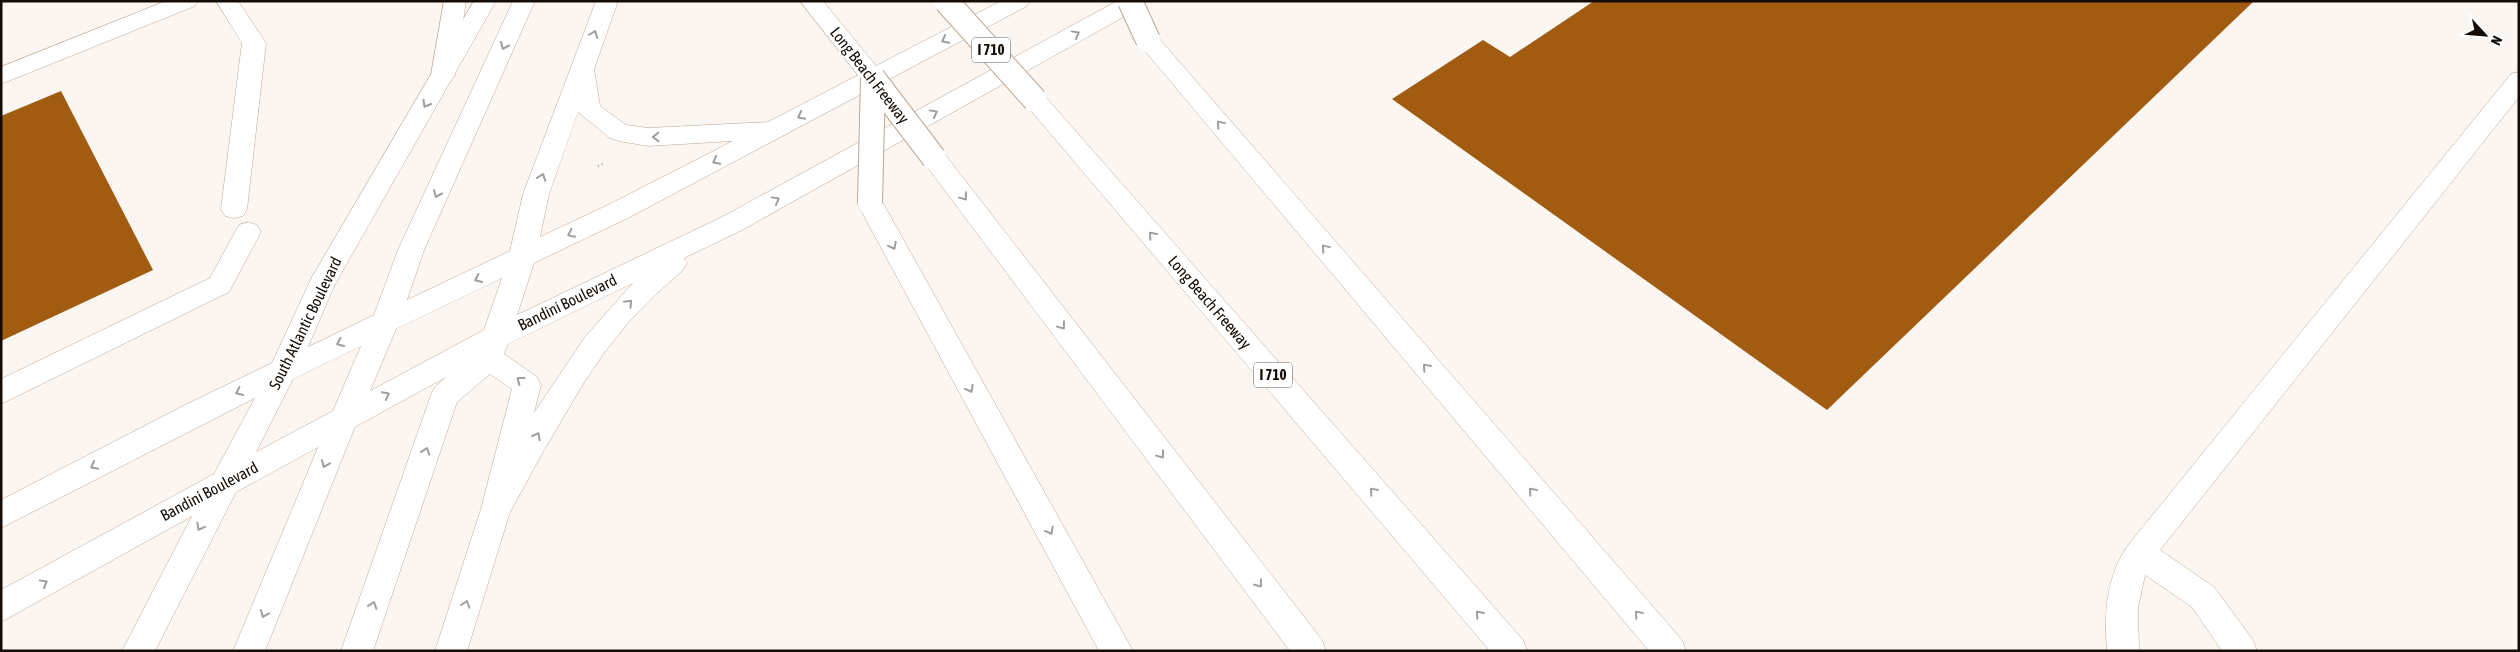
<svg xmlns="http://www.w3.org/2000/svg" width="2520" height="652" viewBox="0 0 2520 652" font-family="'Asap Condensed',sans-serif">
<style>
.building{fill:#a15c12}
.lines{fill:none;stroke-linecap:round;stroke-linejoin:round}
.minor-casing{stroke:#c0a793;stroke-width:1}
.major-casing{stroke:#c0a793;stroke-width:1}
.highway-casing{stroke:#c0a793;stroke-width:1}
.path{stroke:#a9a29d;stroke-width:2.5;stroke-dasharray:1 3;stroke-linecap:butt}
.minor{fill:#fff;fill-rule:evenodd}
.major{fill:#fff;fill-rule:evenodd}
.highway{fill:#fff;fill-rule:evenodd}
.highway-bridge-casing{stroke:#c0a793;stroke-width:26;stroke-linecap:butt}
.highway-bridge{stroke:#fff;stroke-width:24}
.oneway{stroke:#a19e9b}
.labels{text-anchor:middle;stroke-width:4;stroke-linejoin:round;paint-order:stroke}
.shield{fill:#fff;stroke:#5b5551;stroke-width:1}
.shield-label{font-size:15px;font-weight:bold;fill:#150c06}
.street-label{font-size:16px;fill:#150c06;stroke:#fff}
</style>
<rect width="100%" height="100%" fill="#fcf6f2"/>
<g class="building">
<path d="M 1594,1 L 2254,1 L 1827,410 L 1392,99 L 1483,40 L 1510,57 Z"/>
<path d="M 61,91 L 153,270 L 1,341 L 1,116 Z"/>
</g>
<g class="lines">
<defs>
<g id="minor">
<path d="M 166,1 L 198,1 L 195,6 L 1,84 L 1,67 Z"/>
<path d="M 216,1 L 238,1 L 266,43 L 247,209 L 243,216 L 234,218 L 225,216 L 221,209 L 242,43 Z"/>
<path d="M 2519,72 L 2519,97 L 2160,550 L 2214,587 L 2253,640 L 2257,651 L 2222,651 L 2192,607 L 2145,575 L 2138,608 L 2139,651 L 2107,651 C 2104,613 2106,576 2129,544 L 2511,74 Z"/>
<path d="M 248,222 L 257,225 L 261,232 L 229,292 L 1,404 L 1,379 L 210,278 L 239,225 Z"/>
</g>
<path id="major" d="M 474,1 L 496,1 L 334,286 L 308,347 L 374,315 L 398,250 L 513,1 L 535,1 L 424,250 L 407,300 L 510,251 L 523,194 L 596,1 L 618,1 L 594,69 L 600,106 L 626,125 L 648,128 L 768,122 L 1001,1 L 1030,1 L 1027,6 L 630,217 L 534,263 L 517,315 L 724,216 L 1117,1 L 1146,1 L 1143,6 L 742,230 L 684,258 L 687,263 L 683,270 L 654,296 L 628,323 L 604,353 L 583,384 L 544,450 L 510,512 L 467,651 L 435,651 L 481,509 L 512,389 L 490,374 L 457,402 L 373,651 L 341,651 L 431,395 L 435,387 L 446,377 L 236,492 L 155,651 L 122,651 L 192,516 L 1,622 L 1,590 L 214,474 L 255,398 L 1,528 L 1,500 L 187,404 L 272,363 L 312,277 ZM 578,112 L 610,138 L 619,141 L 648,146 L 733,141 L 612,203 L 540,237 L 549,194 ZM 502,278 L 484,330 L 370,391 L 396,329 ZM 633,283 L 585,337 L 534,413 L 541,385 L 537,377 L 504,354 L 508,344 ZM 361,346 L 333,411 L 256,452 L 293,379 Z"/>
<g id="highway">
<path d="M 444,1 L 466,1 L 455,75 L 451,81 L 443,83 L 435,81 L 431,75 Z"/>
<path d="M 800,1 L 823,1 L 881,72 L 885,78 L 881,84 L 873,86 L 865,84 Z"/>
<path d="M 1148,32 L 1156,35 L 1682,640 L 1686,651 L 1649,651 L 1140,45 L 1137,40 L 1140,35 Z"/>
<path d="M 1035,92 L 1043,94 L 1523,640 L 1527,651 L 1490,651 L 1027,106 L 1023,100 L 1027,94 Z"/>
<path d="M 934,149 L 943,152 L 1322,640 L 1326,651 L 1290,651 L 925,164 L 922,158 L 925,152 Z"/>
<path d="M 870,194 L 879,196 L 1133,651 L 1099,651 L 857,203 L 861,196 Z"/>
<path d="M 344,407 L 354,411 L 358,419 L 265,651 L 233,651 L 330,419 L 334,411 Z"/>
</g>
</defs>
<use href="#minor" class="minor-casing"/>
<use href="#major" class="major-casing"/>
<use href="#highway" class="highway-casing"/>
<path class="path" d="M 598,166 L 605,163"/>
<use href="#minor" class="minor"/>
<use href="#major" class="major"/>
<use href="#highway" class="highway"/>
<defs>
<g id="highway-bridge">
<path d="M 946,1 L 1035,100"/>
<path d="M 1130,1 L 1148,40"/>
<path d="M 873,78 L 934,158"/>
<path d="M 870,203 L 873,78"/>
</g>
</defs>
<use href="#highway-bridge" class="highway-bridge-casing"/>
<use href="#highway-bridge" class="highway-bridge"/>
</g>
<defs><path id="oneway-chevron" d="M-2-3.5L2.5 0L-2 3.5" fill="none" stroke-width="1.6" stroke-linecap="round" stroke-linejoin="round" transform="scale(1.25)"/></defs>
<g class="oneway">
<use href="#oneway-chevron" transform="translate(594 34) rotate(-69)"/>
<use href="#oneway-chevron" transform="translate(1076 34) rotate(-29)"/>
<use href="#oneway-chevron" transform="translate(945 40) rotate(152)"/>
<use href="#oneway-chevron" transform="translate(504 46) rotate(114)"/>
<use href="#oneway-chevron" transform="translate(426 104) rotate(120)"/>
<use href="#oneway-chevron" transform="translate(934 113) rotate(-29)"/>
<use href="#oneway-chevron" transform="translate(801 116) rotate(152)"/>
<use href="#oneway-chevron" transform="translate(1220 124) rotate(-130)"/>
<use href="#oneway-chevron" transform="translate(656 137) rotate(178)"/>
<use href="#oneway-chevron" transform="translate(716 161) rotate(152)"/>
<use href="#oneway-chevron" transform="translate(542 177) rotate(-70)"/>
<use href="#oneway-chevron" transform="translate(437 194) rotate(114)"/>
<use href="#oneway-chevron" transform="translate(964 197) rotate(53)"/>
<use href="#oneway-chevron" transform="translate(776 200) rotate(-29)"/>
<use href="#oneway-chevron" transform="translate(571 234) rotate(154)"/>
<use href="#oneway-chevron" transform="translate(1152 235) rotate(-131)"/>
<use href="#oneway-chevron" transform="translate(893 246) rotate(62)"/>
<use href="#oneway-chevron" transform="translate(1325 248) rotate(-130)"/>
<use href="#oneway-chevron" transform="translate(478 279) rotate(155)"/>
<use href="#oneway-chevron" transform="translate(629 303) rotate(-47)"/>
<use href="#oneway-chevron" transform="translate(1062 326) rotate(53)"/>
<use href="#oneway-chevron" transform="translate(340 343) rotate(155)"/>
<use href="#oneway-chevron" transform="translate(1426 367) rotate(-131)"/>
<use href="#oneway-chevron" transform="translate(520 380) rotate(-143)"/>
<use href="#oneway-chevron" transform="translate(970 389) rotate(61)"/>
<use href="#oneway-chevron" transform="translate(239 392) rotate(155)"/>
<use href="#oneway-chevron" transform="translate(386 395) rotate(-28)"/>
<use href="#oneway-chevron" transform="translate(537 436) rotate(-61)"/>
<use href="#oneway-chevron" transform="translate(426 451) rotate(-71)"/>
<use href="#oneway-chevron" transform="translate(1161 455) rotate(53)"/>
<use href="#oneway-chevron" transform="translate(325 464) rotate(112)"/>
<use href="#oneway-chevron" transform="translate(94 466) rotate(152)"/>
<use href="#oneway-chevron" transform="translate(1373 491) rotate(-131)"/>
<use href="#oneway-chevron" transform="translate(1532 491) rotate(-131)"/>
<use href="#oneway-chevron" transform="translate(200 527) rotate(118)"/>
<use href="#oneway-chevron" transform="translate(1050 531) rotate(61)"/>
<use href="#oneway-chevron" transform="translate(44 583) rotate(-29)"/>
<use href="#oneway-chevron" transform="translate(1259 584) rotate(53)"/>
<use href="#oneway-chevron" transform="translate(466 604) rotate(-72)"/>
<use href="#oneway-chevron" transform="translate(373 605) rotate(-71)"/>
<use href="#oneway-chevron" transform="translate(264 614) rotate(112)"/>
<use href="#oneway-chevron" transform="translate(1479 614) rotate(-131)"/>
<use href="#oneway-chevron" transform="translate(1638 614) rotate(-131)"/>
</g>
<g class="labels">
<g class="shield">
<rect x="972" y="37.5" width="38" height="25" rx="4"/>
<rect x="1254" y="362.5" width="38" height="25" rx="4"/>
</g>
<g class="shield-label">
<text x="991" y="55">I 710</text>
<text x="1273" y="380">I 710</text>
</g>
<g class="street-label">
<text transform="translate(870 75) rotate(52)" y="6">Long Beach Freeway</text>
<text transform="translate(567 302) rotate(-26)" y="6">Bandini Boulevard</text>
<text transform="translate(1210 302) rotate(49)" y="6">Long Beach Freeway</text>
<text transform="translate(305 323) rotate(-64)" y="6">South Atlantic Boulevard</text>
<text transform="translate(209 491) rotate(-28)" y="6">Bandini Boulevard</text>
</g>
</g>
<rect width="2520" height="652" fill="none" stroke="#150c06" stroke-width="5"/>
<g transform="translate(2485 35) rotate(116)" stroke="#ffffff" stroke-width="4" paint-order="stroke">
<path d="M0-4L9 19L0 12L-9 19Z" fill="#150c06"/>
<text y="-8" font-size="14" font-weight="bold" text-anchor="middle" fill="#150c06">N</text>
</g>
</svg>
